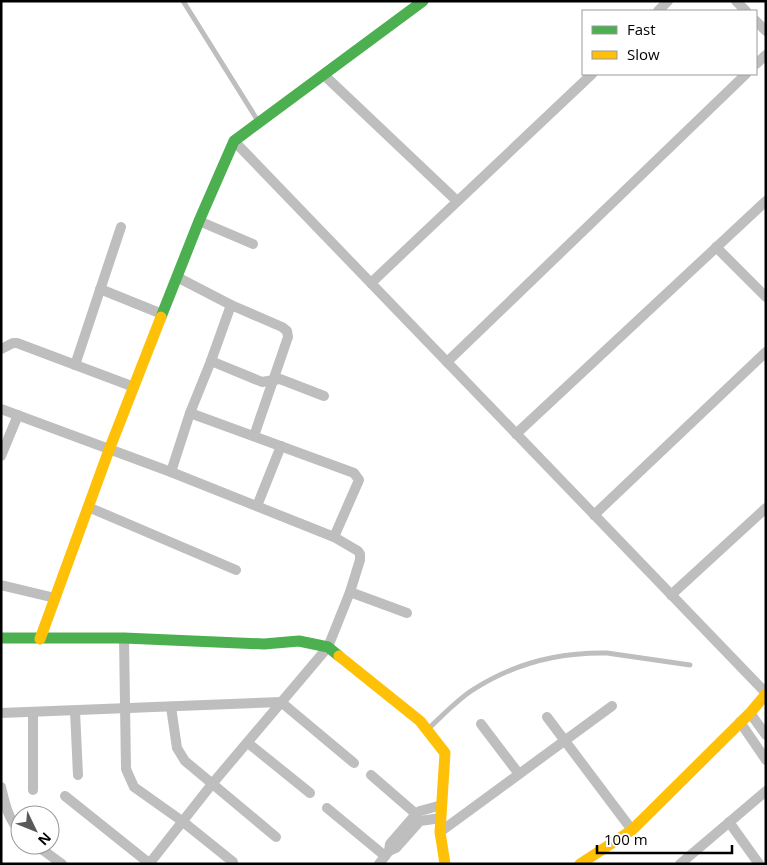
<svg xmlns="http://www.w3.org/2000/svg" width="767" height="865" viewBox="0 0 767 865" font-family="'Open Sans',sans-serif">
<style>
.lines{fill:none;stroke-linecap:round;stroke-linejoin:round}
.lane{stroke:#bebebe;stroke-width:5}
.street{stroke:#bebebe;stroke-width:10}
.fast{stroke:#4caf50;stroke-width:11}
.slow{stroke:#ffc107;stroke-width:11}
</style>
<rect width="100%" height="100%" fill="#fff"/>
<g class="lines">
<g class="lane">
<path d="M 183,1 L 258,121"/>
<path d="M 427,730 C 441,717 455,702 471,691 C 512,664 558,652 607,653 L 690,665"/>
</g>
<g class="street">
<path d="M 736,1 L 746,11"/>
<path d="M 658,11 L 668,1"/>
<path d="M 756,21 L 766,31"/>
<path d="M 756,64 L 766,55"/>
<path d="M 324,75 L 457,201"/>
<path d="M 234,141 L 766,693"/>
<path d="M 199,221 L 253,244"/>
<path d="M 716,247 L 766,297"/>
<path d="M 177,277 L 231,305 L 282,327 L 287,331 L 288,337 L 254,436"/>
<path d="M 371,283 L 592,74"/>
<path d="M 100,289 L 162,314"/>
<path d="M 1,349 L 13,343 L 17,343 L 134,387"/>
<path d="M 211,361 L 262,382 L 280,379 L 324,396"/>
<path d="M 447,362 L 746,74"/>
<path d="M 75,365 L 121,227"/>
<path d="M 1,409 L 171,472 L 334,537 L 358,551 L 360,554 L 360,560 L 350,592 L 328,647 L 212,784 L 149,864"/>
<path d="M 190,413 L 354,473 L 359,480 L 334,537"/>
<path d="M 516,434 L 766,201"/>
<path d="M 1,456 L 18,415"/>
<path d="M 171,472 L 190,413 L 211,361 L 231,305"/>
<path d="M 257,506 L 281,446"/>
<path d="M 88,507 L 236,570"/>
<path d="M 594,515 L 766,352"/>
<path d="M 1,585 L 55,598"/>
<path d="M 350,592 L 407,613"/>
<path d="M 671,595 L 766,508"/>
<path d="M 124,638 L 126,769 L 134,787 L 182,821 L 233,862"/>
<path d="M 171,707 L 177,748 L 185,761 L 276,837"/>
<path d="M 75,711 L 78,775"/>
<path d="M 33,712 L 33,790"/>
<path d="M 1,713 L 281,702 L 354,763"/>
<path d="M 750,713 L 766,735"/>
<path d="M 547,717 L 632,830"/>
<path d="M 740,722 L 766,760"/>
<path d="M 481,724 L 519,774"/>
<path d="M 248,743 L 310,793"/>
<path d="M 371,775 L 416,814"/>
<path d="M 1,787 C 5,804 8,819 20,831"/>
<path d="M 65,796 L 150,864"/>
<path d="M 327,808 L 385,856"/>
<path d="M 729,822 L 759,864"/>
<path d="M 440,832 L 612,706"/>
<path d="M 36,845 L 62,864"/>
<path d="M 389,851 L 396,848 L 420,821 L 441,818"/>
<path d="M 379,864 L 389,851 L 390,844 L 416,814 L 420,811 L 442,805"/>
<path d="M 680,864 L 766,791"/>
</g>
<g class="fast">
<path d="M 161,317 L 199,221 L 234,141 L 423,1"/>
<path d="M 1,638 L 124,638 L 264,644 L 299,641 L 328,647 L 339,656"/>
</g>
<g class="slow">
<path d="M 40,639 L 109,450 L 161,317"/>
<path d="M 339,656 L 420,721 L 445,753 L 440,832 L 445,864"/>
<path d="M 580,864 L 632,830 L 750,713 L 766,694"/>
</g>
</g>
<rect width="767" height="865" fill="none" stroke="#000000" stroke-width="5"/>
<rect x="582" y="10" width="175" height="65" fill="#ffffff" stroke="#999999"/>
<rect x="592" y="26" width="25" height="8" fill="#4caf50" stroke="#999999"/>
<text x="627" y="35" font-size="15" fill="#000000">Fast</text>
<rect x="592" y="51" width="25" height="8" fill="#ffc107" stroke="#999999"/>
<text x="627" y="60" font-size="15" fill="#000000">Slow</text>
<g transform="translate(35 830) rotate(133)"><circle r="24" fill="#ffffff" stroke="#999999"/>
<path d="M0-4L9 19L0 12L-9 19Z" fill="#595959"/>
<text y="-8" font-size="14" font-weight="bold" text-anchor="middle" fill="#000000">N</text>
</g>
<path d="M597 845v8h135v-8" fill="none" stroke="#000000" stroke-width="2.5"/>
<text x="604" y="845" font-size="15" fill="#000000" stroke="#ffffff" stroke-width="4" paint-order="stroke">100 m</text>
</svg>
